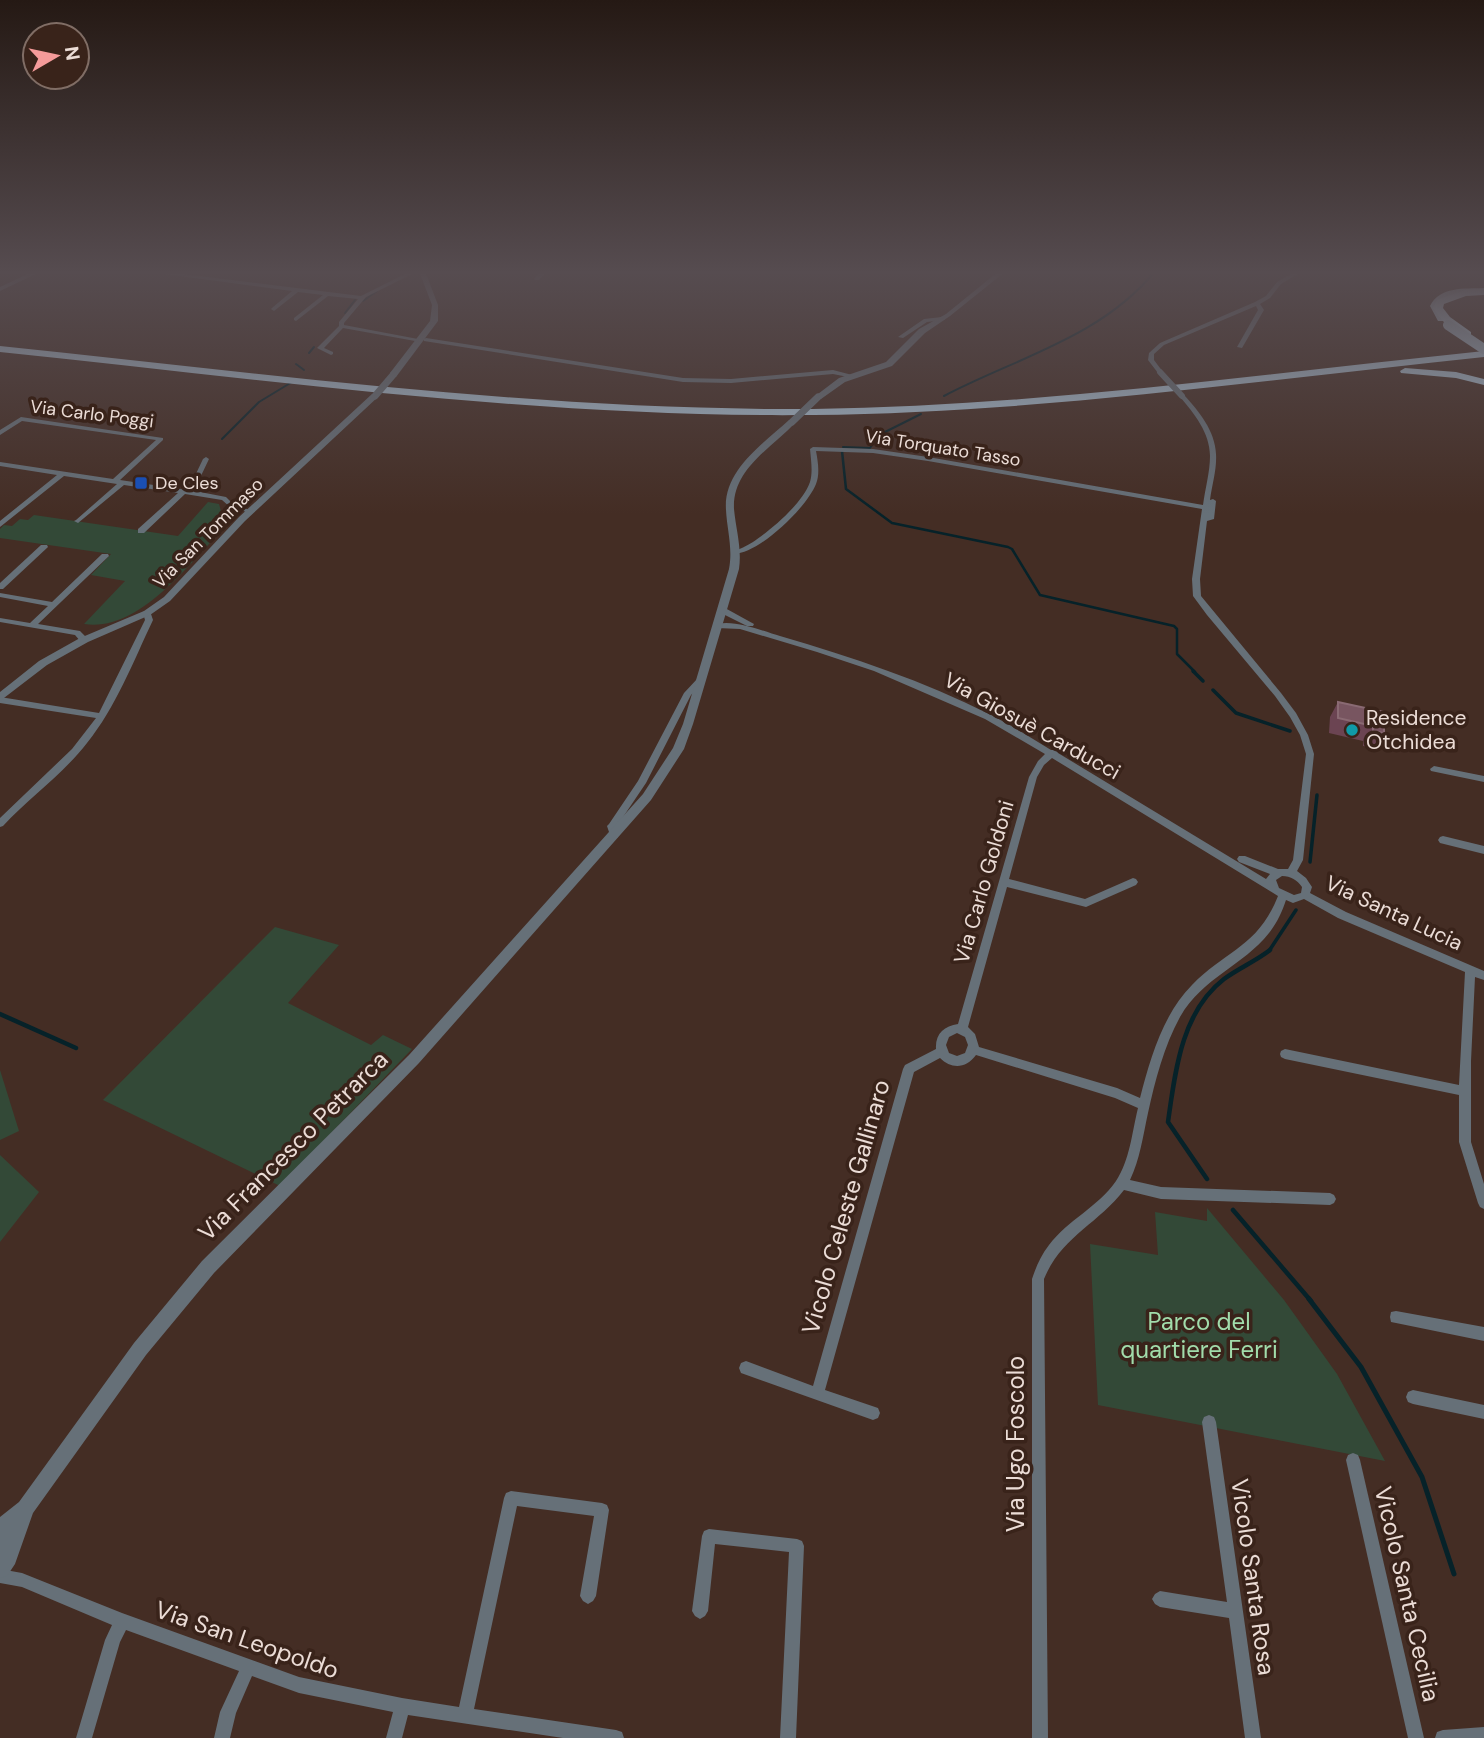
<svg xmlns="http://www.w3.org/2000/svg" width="1484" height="1738" viewBox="0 0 1484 1738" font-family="'DM Sans',sans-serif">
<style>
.green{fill:#334937}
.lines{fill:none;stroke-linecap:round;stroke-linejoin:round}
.stream-far4{stroke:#062229;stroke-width:2}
.stream-far3{stroke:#062229;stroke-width:2.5}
.stream-far2{stroke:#062229;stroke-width:3.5}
.stream-far1{stroke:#062229;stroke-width:4.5}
.stream{stroke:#062229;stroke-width:5}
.minor{fill:#667078;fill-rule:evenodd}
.tertiary{fill:#667078;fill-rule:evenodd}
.trunk{fill:#a2b8c9;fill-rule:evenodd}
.motorway{fill:#abc4d6;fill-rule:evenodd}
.minor-bridge{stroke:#667078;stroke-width:6}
.tertiary-bridge{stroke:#667078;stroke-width:7}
.trunk-bridge{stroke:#a2b8c9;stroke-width:10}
.wall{fill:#6b4452}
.building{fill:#785560;stroke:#8a6a73;stroke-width:2}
.transit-dot{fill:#1a4fb4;stroke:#39231a;stroke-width:2.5}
.culture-dot{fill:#0f9aa8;stroke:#39231a;stroke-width:2.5}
.labels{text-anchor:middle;stroke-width:7;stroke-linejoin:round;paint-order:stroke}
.far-street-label{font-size:18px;fill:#ebdcd6;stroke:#39231a}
.far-poi-label{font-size:18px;fill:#ebdcd6;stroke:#39231a;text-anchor:start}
.poi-label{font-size:21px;fill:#ebdcd6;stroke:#39231a;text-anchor:start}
.street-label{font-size:21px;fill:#ebdcd6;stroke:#39231a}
.near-street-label{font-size:24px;fill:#ebdcd6;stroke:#39231a}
.near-park-label{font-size:24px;fill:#a1dcab;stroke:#39231a}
</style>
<rect width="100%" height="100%" fill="#442d24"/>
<g class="green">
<path d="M 208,502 L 219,504 L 224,522 L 223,529 C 189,564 138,633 84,624 L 125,581 L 91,575 L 111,554 L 0,538 L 0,529 L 4,525 L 12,526 L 20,519 L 28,520 L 34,515 L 178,536 Z"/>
<path d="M 275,927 L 339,945 L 288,1003 L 371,1045 L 383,1035 L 412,1049 L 280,1186 L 103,1100 Z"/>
<path d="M 0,1070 L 19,1131 L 0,1140 Z"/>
<path d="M 0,1155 L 39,1192 L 0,1242 Z"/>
<path d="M 1207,1208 L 1284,1300 L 1337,1374 L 1385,1461 L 1098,1405 L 1090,1244 L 1158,1255 L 1155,1212 L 1207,1221 Z"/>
</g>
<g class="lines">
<g class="stream-far4">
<path d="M 363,301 L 377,291"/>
<path d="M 345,313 L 355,300"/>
<path d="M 309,353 L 314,347"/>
<path d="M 296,364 L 304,370"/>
<path d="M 944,396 C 1016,358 1102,337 1155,271"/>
<path d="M 222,439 L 259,402 L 292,382"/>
<path d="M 843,447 L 870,448 L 879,435 L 921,414"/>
</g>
<path class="stream-far3" d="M 842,451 L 846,489 L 892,523 L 1008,547 L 1012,549 L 1040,595 L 1174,626 L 1177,629 L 1177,654 L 1195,672"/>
<g class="stream-far2">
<path d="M 1193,671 L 1203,681"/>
<path d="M 1213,690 L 1236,713 L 1290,731"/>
<path d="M 1310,862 L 1317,795"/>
<path d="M 1269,951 L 1296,910"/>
</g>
<g class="stream-far1">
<path d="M 0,1014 L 76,1048"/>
<path d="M 1207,1179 L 1168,1122 C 1175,1073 1181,1012 1224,979 C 1239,968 1256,961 1270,950"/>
<path d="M 1233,1210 L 1311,1301"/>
</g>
<path class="stream" d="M 1309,1299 L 1361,1367 L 1422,1477 L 1454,1574"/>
<g class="minor">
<path d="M 34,271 L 42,271 L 0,291 L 0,287 Z"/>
<path d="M 142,271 L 159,271 L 361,296 L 411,271 L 418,271 L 366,297 L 344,323 L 344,325 L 418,339 L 415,341 L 343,328 L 324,348 L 333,352 L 333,354 L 331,355 L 317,348 L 339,326 L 339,322 L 358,299 L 328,296 L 296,321 L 294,320 L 294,318 L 323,295 L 298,292 L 274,311 L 271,309 L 272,308 L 292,291 Z"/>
<path d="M 541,271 L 547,271 L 539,280 L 535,280 L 534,279 Z"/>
<path d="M 1296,271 L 1303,271 L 1281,284 L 1270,298 L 1260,304 L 1264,310 L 1242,348 L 1237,347 L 1258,310 L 1256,306 L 1164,345 L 1154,354 L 1154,360 L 1163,372 L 1162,373 L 1158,373 L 1148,360 L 1149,353 L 1160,343 L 1255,302 L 1266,296 L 1277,282 Z"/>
<path d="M 942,317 L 945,319 L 944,320 L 927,322 L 903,338 L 898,337 L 924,319 Z"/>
<path d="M 426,338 L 683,378 L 731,379 L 833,370 L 856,376 L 853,378 L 833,374 L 731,383 L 683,382 L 424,341 L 424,339 Z"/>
<path d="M 1180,395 L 1184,395 C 1199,411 1215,431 1216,454 C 1217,469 1212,485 1210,500 L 1213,499 L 1216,501 L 1214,519 L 1207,521 L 1200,579 L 1201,596 L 1281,693 L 1296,713 L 1308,735 L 1314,754 L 1303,860 L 1297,871 L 1306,878 L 1312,887 L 1310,893 L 1346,912 L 1484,971 L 1484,980 L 1475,977 L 1471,1061 L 1471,1142 L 1484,1184 L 1484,1209 L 1480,1207 L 1478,1203 L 1459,1142 L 1459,1095 L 1285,1059 L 1281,1057 L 1280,1054 L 1281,1051 L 1285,1049 L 1459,1085 L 1465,972 L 1338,918 L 1304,899 L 1293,903 L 1286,900 C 1282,912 1277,923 1269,933 C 1243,966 1203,977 1180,1017 C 1164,1046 1155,1081 1148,1113 C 1143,1136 1140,1159 1130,1180 L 1161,1187 L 1330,1193 L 1334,1195 L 1336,1199 L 1334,1203 L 1330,1205 L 1161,1199 L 1124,1190 C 1098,1224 1061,1237 1044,1279 L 1048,1738 L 1032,1738 L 1032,1279 C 1036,1267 1041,1255 1049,1245 C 1068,1220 1098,1207 1116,1181 C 1130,1160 1132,1132 1138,1108 L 1115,1098 L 976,1055 C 966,1069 951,1069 940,1058 L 914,1072 L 825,1390 L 878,1408 L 880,1413 L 878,1418 L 873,1420 L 741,1373 L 739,1368 L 741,1363 L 746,1361 L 813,1386 L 903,1069 L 905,1065 L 936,1049 C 935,1034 944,1026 958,1024 L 1029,777 L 1038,761 L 1045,754 L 985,719 L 874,671 L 817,652 L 740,629 L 717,628 L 713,626 C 728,617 763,631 780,636 C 852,657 924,681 991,715 C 1011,725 1031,738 1051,750 L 1057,750 L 1058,753 L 1266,879 L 1270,874 L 1239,862 L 1237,859 L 1239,856 L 1245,856 L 1278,869 L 1288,869 L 1293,860 L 1306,754 L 1300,735 L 1290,717 L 1275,696 L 1207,615 L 1193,596 L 1192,579 L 1202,509 L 928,461 L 873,453 L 816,451 C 818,462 820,474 816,484 C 807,507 760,553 734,554 L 733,552 C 739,549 747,546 753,542 C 771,530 803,503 810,482 C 813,472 811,460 810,449 L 813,447 L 873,449 L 928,457 L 1203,505 C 1205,489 1210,472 1210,456 C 1210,433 1194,413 1180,397 ZM 1052,758 L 1278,896 C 1258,947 1226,950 1192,985 C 1163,1014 1150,1059 1140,1098 L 1117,1088 L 979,1047 L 975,1034 L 968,1027 L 1007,887 L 1086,907 L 1136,885 L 1138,882 L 1136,879 L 1133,878 L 1085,899 L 1009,879 L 1037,777 L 1044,765 ZM 1282,876 C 1291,876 1297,880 1302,887 L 1301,893 L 1294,895 L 1279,888 L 1276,880 ZM 957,1033 L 965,1037 L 968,1045 L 965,1053 L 957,1056 L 949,1053 L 946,1045 L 949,1037 Z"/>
<path d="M 21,417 L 163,438 L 163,440 L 120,480 L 194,491 L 197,487 L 193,480 L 203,459 L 206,457 L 209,459 L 199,480 L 204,487 L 200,492 L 226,497 L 234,505 L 253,511 L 250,513 L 230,507 L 222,500 L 185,494 L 144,533 L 138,533 L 138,529 L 178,493 L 124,485 L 78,523 L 74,521 L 76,520 L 117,484 L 64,476 L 0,527 L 0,521 L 57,475 L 0,466 L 0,462 L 113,479 L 156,440 L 22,421 L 0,435 L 0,430 Z"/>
<path d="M 41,545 L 47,545 L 48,547 L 3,589 L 0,589 L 0,583 Z"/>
<path d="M 102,554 L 108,554 L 109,556 L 38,624 L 80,631 L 87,638 L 87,642 L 81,642 L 75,635 L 0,622 L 0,618 L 30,623 L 48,606 L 0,597 L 0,593 L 52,602 Z"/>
<path d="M 719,608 L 725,608 L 754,624 L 753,626 L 747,626 L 719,612 Z"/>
<path d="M 144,611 L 150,611 L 153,620 C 133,662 116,707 87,743 C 63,774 30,797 3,826 L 0,827 L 0,818 L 72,749 L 96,718 L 0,703 L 0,697 L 99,713 L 145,620 L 143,613 Z"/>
<path d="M 701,677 L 705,680 L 691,695 L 646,783 L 617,826 L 619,835 L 617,838 L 611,838 L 607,826 L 609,824 L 638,781 L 684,693 L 698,678 Z"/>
<path d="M 1434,766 L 1484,776 L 1484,782 L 1431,771 L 1430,769 Z"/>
<path d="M 1443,836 L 1484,846 L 1484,854 L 1440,843 L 1438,840 L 1440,837 Z"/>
<path d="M 1396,1311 L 1484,1327 L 1484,1341 L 1396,1323 L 1391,1322 L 1390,1317 L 1391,1312 Z"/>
<path d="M 1413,1390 L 1484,1405 L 1484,1419 L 1413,1404 L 1408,1402 L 1406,1397 L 1408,1392 Z"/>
<path d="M 1209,1415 L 1214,1417 L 1216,1422 L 1261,1738 L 1245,1738 L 1229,1618 L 1160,1607 L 1155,1604 L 1152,1599 L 1155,1594 L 1160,1591 L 1227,1602 L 1202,1422 L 1204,1417 Z"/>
<path d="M 1353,1453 L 1358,1455 L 1360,1460 L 1424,1738 L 1408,1738 L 1346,1460 L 1348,1455 Z"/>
<path d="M 511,1491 L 602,1503 L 607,1505 L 609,1510 L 596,1596 L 593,1601 L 588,1604 L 583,1601 L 580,1596 L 594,1516 L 517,1506 L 474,1709 L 616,1730 L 622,1732 L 624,1738 L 563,1738 L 408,1715 L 402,1738 L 386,1738 L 393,1712 L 299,1693 L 252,1676 L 236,1713 L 230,1738 L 214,1738 L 220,1712 L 239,1671 L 126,1630 L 120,1642 L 92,1738 L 76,1738 L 105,1640 L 112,1625 L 22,1587 L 0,1583 L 0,1569 L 22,1573 L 122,1613 L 299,1677 L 402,1698 L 459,1707 L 504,1498 L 506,1493 Z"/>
<path d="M 709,1529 L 797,1539 L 802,1541 L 804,1546 L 796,1738 L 780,1738 L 789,1552 L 715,1544 L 708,1611 L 705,1616 L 700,1619 L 695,1616 L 692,1611 L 702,1536 L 704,1531 Z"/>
<path d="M 1484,1727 L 1484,1738 L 1435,1738 L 1437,1732 L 1443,1730 Z"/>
</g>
<g class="tertiary">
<path d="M 419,271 L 425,271 L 438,305 L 438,321 L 396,377 L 390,377 L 390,373 L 430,321 L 432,305 Z"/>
<path d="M 999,271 L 1006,271 L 950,316 L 925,333 L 892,366 L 845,382 L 821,399 L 814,397 L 839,378 L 886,362 L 919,329 L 946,314 Z"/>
<path d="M 372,394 L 379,396 L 245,521 L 170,601 L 150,615 L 88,642 L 47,665 L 0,701 L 0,692 L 39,661 L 80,638 L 144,611 L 164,597 L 239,517 Z"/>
<path d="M 789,420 L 796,422 C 772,448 732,469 734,509 C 736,530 742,548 739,569 L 693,724 L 684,749 L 651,800 L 419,1063 L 214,1273 L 146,1355 L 33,1513 L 15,1564 L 7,1576 L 0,1578 L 0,1517 L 19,1502 L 134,1343 L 202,1261 L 409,1055 L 643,794 L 673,748 L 683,724 L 729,569 C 733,548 727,530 726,510 C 723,470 763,444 789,420 Z"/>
</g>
<path class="trunk" d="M 1484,288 L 1484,294 L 1454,295 L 1442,300 L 1438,306 L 1444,321 L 1438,321 L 1430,306 C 1440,286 1464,289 1484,288 Z"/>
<g class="motorway">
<path d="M 1484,289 L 1484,295 L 1466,296 L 1444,304 L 1443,308 L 1450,317 L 1471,332 L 1471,336 C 1455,337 1441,320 1433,308 L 1437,300 L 1465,290 Z"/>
<path d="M 0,346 C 270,374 541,411 813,409 C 1038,406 1261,374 1484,351 L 1484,357 C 1261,380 1038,413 813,415 C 541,418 270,380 0,352 Z"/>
<path d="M 1405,368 L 1456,372 L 1484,379 L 1484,385 L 1456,378 L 1401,373 L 1400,371 Z"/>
</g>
<path class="minor-bridge" d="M 1160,372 L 1182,396"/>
<g class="tertiary-bridge">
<path d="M 375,396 L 393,375"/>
<path d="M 792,422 L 818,397"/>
</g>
<path class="trunk-bridge" d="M 1448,325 L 1484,349"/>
</g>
<path class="wall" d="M 1338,702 L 1384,733 L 1374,748 L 1363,746 L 1363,741 L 1329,733 L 1330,717 Z"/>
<path class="building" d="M 1338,702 L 1384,712 L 1384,733 L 1373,731 L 1373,726 L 1338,718 Z"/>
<linearGradient id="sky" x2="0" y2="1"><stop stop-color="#251914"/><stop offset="0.53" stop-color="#564c50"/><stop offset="1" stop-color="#564c50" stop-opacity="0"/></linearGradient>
<rect width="1484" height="514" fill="url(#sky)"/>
<rect class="transit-dot" x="134" y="476" width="14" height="14" rx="3.5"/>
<circle class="culture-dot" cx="1352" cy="730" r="7"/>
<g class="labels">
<g class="far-street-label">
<text transform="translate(92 414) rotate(7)" y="6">Via Carlo Poggi</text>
<text transform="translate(943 448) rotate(9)" y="6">Via Torquato Tasso</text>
<text transform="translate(208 533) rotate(-45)" y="6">Via San Tommaso</text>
</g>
<g class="far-poi-label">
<text x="155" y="489">De Cles</text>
</g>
<g class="poi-label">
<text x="1366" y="725">Residence<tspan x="1366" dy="24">Otchidea</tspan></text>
</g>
<g class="street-label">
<text transform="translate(1032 726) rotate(29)" y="7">Via Giosuè Carducci</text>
<text transform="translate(984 882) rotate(-74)" y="7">Via Carlo Goldoni</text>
<text transform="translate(1394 913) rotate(25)" y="7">Via Santa Lucia</text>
</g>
<g class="near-street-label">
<text transform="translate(293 1146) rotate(-45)" y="8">Via Francesco Petrarca</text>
<text transform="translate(846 1207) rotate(-74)" y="8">Vicolo Celeste Gallinaro</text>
<text transform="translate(1016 1444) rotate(-90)" y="8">Via Ugo Foscolo</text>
<text transform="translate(1253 1577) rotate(82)" y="8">Vicolo Santa Rosa</text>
<text transform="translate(1407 1594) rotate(77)" y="8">Vicolo Santa Cecilia</text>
<text transform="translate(247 1640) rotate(19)" y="8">Via San Leopoldo</text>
</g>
<g class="near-park-label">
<text x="1199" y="1330">Parco del<tspan x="1199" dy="28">quartiere Ferri</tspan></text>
</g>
</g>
<g transform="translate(56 56) rotate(81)"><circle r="33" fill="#39231a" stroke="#806d65" stroke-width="2"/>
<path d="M0-5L12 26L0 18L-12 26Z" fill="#f59b9a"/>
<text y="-10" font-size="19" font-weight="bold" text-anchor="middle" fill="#ebdcd6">N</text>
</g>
</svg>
